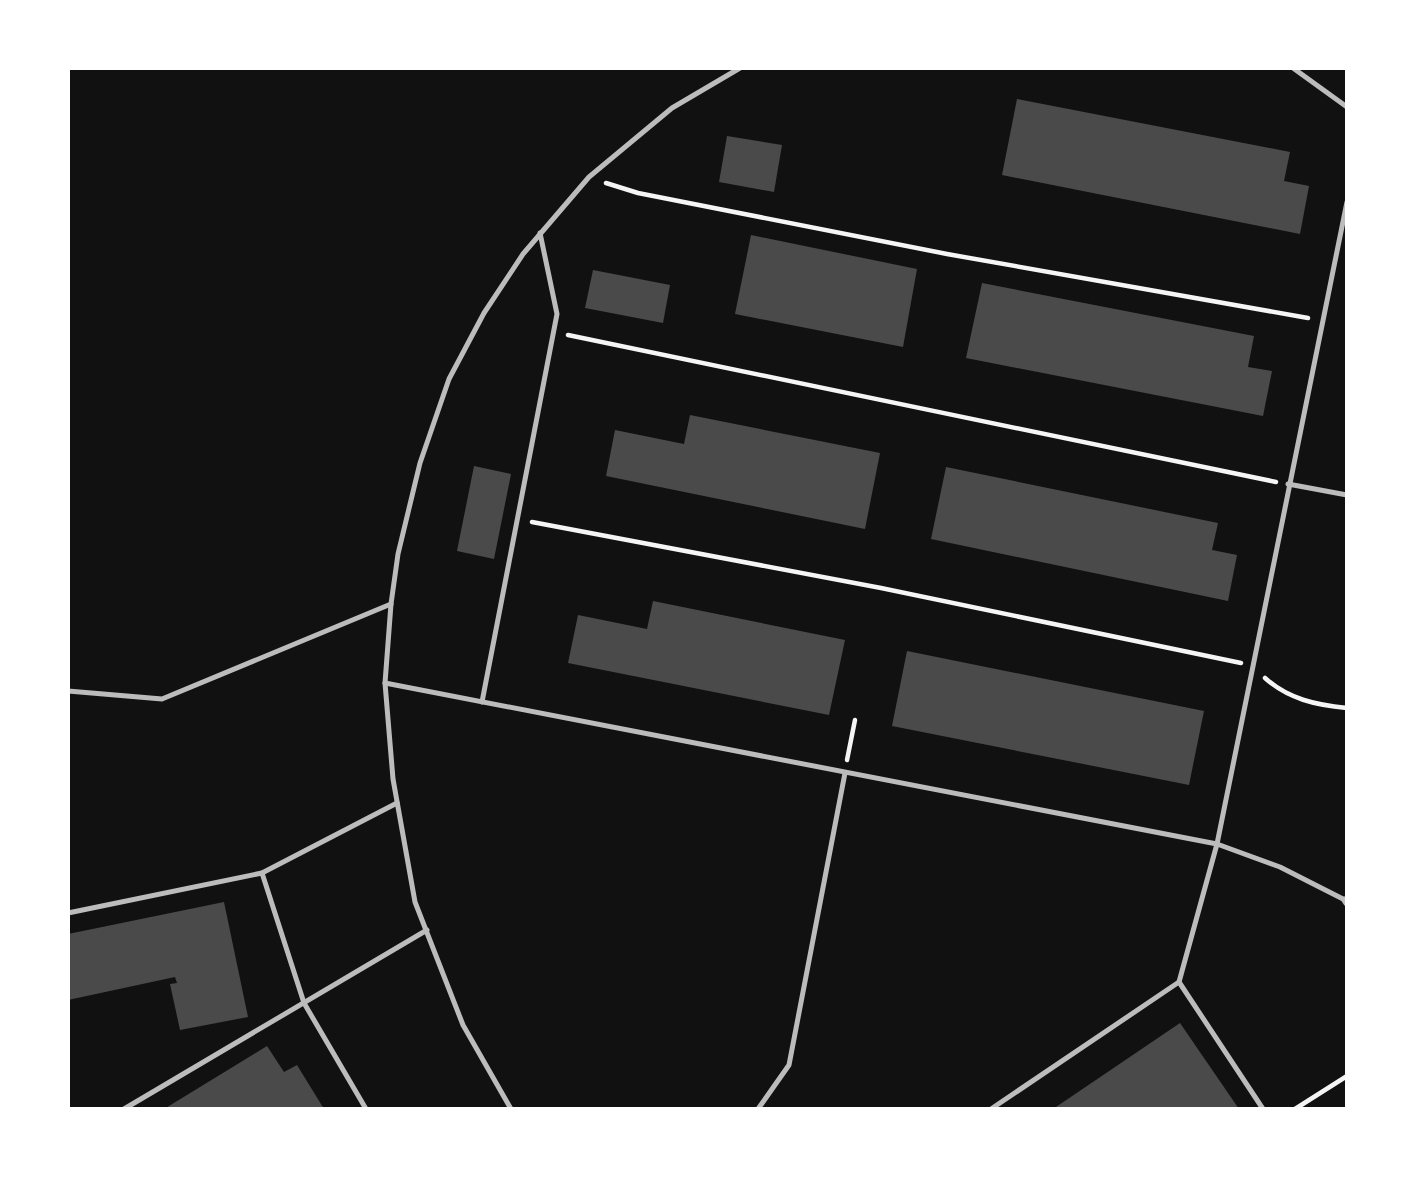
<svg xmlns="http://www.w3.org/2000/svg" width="1415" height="1177" viewBox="0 0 1415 1177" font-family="'PT Sans Narrow',sans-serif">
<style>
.building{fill:#4a4a4a}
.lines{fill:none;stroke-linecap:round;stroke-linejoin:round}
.path{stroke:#f5f5f5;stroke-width:4.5}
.service{stroke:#bcbcbc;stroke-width:5}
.minor{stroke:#bcbcbc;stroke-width:7}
</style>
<rect width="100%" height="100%" fill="#111"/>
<g class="building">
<path d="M 1017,99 L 1290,152 L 1284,181 L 1309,186 L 1300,234 L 1002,175 Z"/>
<path d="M 727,136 L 782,145 L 774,192 L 719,182 Z"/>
<path d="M 751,235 L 917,269 L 903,347 L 735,314 Z"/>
<path d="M 593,270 L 670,285 L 663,323 L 585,308 Z"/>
<path d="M 982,283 L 1254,336 L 1248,367 L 1272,371 L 1263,416 L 966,358 Z"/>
<path d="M 690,415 L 880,453 L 865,529 L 606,476 L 615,430 L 684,444 Z"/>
<path d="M 474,466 L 511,474 L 494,559 L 457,551 Z"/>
<path d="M 946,467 L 1218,523 L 1212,550 L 1237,555 L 1228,601 L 931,539 Z"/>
<path d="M 653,601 L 845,640 L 829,715 L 568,663 L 578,615 L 647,629 Z"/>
<path d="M 907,651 L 1204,711 L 1189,785 L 892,726 Z"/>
<path d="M 224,902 L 248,1017 L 180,1030 L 170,984 L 177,983 L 175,977 L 68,1000 L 68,934 Z"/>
<path d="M 1180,1023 L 1239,1109 L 1053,1109 Z"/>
<path d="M 267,1046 L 284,1072 L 297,1065 L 324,1109 L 164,1109 Z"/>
</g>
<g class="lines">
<g class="path">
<path d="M 606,183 L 638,193 L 947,254 L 1308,318"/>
<path d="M 568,335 L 1276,482"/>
<path d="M 532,522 L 881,588 L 1241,663"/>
<path d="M 1265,678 C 1288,699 1316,705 1347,708"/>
<path d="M 847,760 L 855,720"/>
<path d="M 1295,1109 L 1347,1076"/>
</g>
<g class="service">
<path d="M 1293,68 L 1347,107"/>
<path d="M 1288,484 L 1347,495"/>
<path d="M 385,683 L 1217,844 L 1280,867 L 1345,900"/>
<path d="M 68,691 L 162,699 L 391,604"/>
<path d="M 482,702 L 557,314 L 540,233"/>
<path d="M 262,873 L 304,1003 L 366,1109"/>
<path d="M 68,913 L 262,873 L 397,803"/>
<path d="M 1179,982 L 1217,844 L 1347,202"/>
<path d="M 124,1109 L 427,930"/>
<path d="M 511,1109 L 463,1025 L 415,902 L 393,779 L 385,683 L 391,604 L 398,554 L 420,463 L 449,379 L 484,313 L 523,254 L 589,177 L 672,108 L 740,68"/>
<path d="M 758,1109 L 789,1065 L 845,773"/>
<path d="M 991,1109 L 1179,982 L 1263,1109"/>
</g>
<path class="minor" d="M 1345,900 L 1347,903"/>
</g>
<rect width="1415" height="1177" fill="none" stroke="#ffffff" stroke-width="140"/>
</svg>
